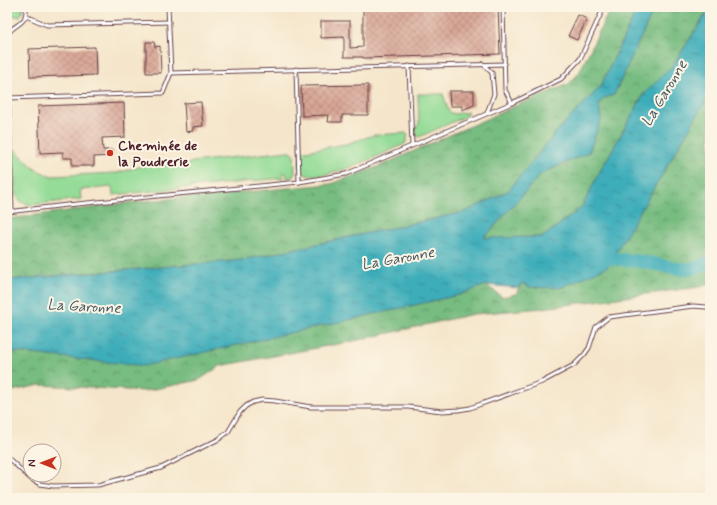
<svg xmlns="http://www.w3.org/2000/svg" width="717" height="505" viewBox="0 0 717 505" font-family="Mynerve,sans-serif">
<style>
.green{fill:#94dc97;stroke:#6f7e61}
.forest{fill:url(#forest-crowns);stroke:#606e56}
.water{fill:url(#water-ripples);stroke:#446672}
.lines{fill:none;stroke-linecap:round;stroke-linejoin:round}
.river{stroke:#3dadba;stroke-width:13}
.building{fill:url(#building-cross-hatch)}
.lane-casing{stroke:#643d43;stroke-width:5}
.lane{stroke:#fff;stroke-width:3}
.poi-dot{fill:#c8321e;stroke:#fcf5e5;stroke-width:1.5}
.labels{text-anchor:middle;stroke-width:4;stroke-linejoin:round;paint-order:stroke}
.poi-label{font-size:14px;font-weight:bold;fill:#4a1f2b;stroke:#fcf5e5;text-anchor:start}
.water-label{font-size:15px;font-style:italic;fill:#455864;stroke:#fcf5e5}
</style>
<defs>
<pattern id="forest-crowns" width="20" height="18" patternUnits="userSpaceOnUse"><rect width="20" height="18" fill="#77bc80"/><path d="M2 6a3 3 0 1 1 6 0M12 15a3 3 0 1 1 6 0" fill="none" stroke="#649869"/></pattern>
<pattern id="water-ripples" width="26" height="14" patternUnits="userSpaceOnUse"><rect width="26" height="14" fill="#3dadba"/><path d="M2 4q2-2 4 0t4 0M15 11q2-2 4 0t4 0" fill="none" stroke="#358c97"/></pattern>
<pattern id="building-cross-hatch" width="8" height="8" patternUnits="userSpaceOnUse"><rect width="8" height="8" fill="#d8a595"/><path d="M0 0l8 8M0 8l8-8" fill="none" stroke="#b1867a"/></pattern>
</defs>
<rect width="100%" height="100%" fill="#fcf5e5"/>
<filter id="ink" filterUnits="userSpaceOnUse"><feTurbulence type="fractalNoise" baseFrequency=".025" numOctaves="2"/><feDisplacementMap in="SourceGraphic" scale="8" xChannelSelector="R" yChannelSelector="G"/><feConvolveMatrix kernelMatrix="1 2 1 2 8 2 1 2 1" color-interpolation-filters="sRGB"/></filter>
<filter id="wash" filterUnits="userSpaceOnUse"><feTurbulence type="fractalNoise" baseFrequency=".012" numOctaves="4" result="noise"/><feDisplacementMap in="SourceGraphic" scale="16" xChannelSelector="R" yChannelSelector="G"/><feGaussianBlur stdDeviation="0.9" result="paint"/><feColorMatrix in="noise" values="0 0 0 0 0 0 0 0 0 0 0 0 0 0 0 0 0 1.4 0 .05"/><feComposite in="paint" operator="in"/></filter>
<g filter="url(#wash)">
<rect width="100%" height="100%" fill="#f5e6cb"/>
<g class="green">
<path d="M 10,7 L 23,7 L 22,13 L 20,16 L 13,16 L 10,11 Z"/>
<path d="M 418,94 L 443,94 L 449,112 L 455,114 L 468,112 L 466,116 L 419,137 L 414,135 L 414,129 L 419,124 Z"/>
<path d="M 406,133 L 408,136 L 405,144 C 388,151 318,186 303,173 C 298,168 300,158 300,152 L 346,144 L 374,135 Z"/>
<path d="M 14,149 L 35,169 L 50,176 L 117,173 L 149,164 L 183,166 L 193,162 L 288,151 L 294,153 L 295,172 L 293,177 L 287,178 L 286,173 L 283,173 L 283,178 L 113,195 L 112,187 L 80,190 L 81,199 L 30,205 L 21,202 L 15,194 Z"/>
</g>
<g class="forest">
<path d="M 611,7 L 638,7 L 601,86 L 557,131 L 508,191 L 465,212 L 243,260 L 7,280 L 7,219 L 135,202 L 331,184 L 380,166 L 520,104 L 569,84 L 579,73 Z"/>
<path d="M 655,7 L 710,7 L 673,65 L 644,94 L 599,173 L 582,207 L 543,237 L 484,238 L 541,174 L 589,152 L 601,120 L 599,104 L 604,98 L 614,95 Z"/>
<path d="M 710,94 L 710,284 L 699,287 L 543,308 L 473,314 L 354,341 L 220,366 L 199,380 L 145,391 L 40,385 L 7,392 L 7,353 L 459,295 L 486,285 L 502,297 L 516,294 L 522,283 L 607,267 Z"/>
</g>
<path class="water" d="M 638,7 L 655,7 L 614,95 L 604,98 L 599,104 L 601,120 L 589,152 L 541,174 L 484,238 L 543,237 L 582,207 L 599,173 L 644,94 L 673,65 L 710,8 L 710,94 L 607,267 L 560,288 L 529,287 L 522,283 L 518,288 L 486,285 L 459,295 L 144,366 L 13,352 L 7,353 L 7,280 L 243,260 L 465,212 L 508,191 L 557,131 L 601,86 Z"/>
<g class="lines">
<path class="river" d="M 595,257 C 613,259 632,260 650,263 C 672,267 690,275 710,261"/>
</g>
<g id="blocks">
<g class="building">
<path d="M 363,7 L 498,7 L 500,54 L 363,58 L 363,57 L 344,57 L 344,37 L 321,38 L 321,21 L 350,21 L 350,48 L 363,47 Z"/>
<path d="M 578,15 L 587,19 L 577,40 L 568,36 Z"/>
<path d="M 146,42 L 154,42 L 155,47 L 160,46 L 161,73 L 146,73 Z"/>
<path d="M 95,47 L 96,75 L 30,77 L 29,49 Z"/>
<path d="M 368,85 L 368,115 L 342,115 L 342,122 L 328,122 L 329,115 L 302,116 L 301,86 Z"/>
<path d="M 449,91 L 474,91 L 474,105 L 462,110 L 462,106 L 450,106 Z"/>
<path d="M 201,102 L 203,126 L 193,127 L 193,131 L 186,132 L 184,103 Z"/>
<path d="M 124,103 L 125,137 L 102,138 L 103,150 L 111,150 L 113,152 L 112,156 L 94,157 L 94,166 L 72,166 L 72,158 L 63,158 L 63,152 L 40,153 L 38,106 Z"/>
</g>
</g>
</g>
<g filter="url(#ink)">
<use href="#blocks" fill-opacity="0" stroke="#643d43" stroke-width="1"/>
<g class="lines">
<defs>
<g id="lane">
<path d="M 168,7 L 171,73 L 505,64"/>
<path d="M 503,7 L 505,90 L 512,103"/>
<path d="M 26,16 L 47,25 L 169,22"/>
<path d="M 7,36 C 14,21 27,28 26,7"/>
<path d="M 7,54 L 12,211"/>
<path d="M 483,64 L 492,73 L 494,94 L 487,113"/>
<path d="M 409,66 L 412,145"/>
<path d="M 296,69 L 299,182"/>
<path d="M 7,98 L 163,93 L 171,73"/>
<path d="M 7,212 L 67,205 L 299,182 L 346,174 L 512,103 L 561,79 L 580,59 L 604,7"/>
<path d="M 7,457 L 31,479 L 40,484 L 53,486 L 98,485 L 161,468 L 219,439 L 228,432 L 240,412 L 246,406 L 253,402 L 262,400 L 275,401 L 311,407 L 408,407 L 442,411 L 458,410 L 470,408 L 542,382 L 574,365 L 584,355 L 589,348 L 596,327 L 609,317 L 693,306 L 706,307 L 710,309"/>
</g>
</defs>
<use href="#lane" class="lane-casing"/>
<use href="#lane" class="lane"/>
</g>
</g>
<circle class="poi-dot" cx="110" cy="153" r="4"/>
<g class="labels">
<g class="poi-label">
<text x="118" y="150">Cheminée de<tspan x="118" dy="16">la Poudrerie</tspan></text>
</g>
<g class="water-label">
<text transform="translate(664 93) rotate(-59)" y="5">La Garonne</text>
<text transform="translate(398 258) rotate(-10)" y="5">La Garonne</text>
<text transform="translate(84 306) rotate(3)" y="5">La Garonne</text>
</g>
</g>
<rect width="717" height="505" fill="none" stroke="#fcf5e5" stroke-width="24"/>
<g transform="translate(42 463) rotate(270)"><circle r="19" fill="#fcf5e5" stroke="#b59f9b"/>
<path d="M0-3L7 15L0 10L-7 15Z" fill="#c8321e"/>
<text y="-6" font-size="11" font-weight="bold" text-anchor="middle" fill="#4a1f2b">N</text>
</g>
</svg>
